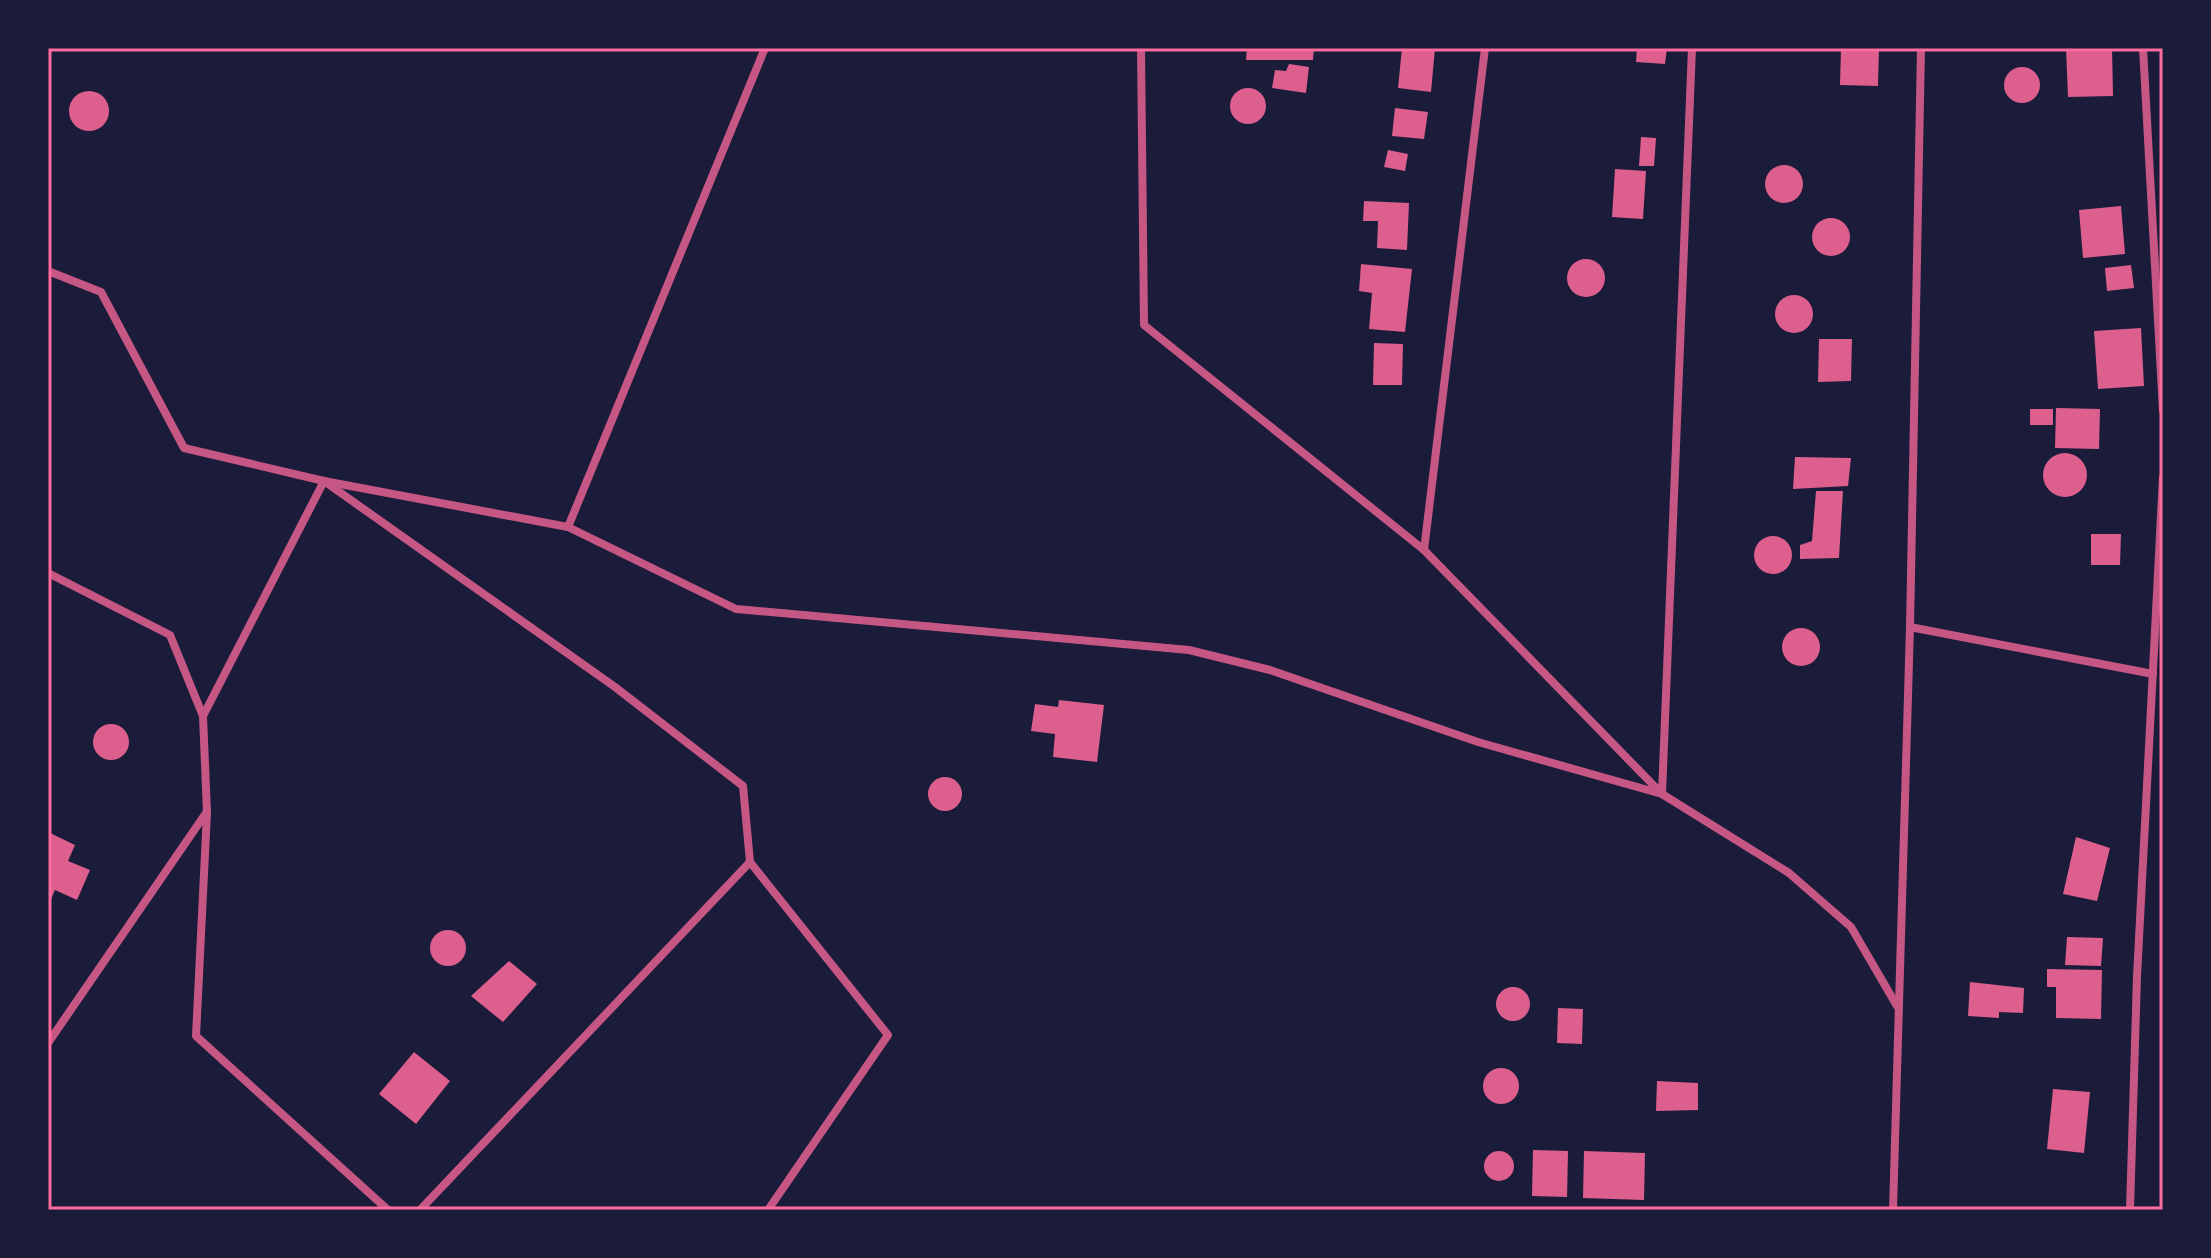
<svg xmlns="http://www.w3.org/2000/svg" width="2211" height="1258" viewBox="0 0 2211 1258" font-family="'Exo 2',sans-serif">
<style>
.building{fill:#dd5f8e}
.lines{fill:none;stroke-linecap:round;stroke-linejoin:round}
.minor{stroke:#c65784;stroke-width:8}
.neatline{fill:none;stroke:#ff6b9d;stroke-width:3}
</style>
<rect width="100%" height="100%" fill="#1b1b3a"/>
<g class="building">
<path d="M 1247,48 L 1314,48 L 1313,60 L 1246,60 Z"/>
<path d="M 1402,48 L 1435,48 L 1431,92 L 1398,88 Z"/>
<path d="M 1637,48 L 1667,48 L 1665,64 L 1636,62 Z"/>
<path d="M 1841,48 L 1879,48 L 1878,86 L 1840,85 Z"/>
<path d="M 2066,48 L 2112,48 L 2113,96 L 2068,97 Z"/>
<path d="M 1289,64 L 1309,67 L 1306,93 L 1272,88 L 1275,70 L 1286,71 Z"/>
<circle cx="2022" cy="85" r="18"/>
<circle cx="1248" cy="106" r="18"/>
<circle cx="89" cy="111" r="20"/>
<path d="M 1395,108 L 1428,112 L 1424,139 L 1392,136 Z"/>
<path d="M 1641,137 L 1656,138 L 1654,166 L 1639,166 Z"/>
<path d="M 1388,150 L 1408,154 L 1405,171 L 1384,167 Z"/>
<circle cx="1784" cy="184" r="19"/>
<path d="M 1615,169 L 1646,171 L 1643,219 L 1612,217 Z"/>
<path d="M 1364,201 L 1409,203 L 1407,250 L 1377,248 L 1378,221 L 1363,221 Z"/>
<path d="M 2121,206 L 2125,254 L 2083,258 L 2079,210 Z"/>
<circle cx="1831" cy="237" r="19"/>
<circle cx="1586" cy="278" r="19"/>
<path d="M 1361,264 L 1412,269 L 1405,332 L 1369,329 L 1372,293 L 1359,291 Z"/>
<path d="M 2131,265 L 2134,288 L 2107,291 L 2105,268 Z"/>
<circle cx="1794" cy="314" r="19"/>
<path d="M 2141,328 L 2144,386 L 2098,389 L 2094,331 Z"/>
<path d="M 1819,339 L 1852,339 L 1851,381 L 1818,382 Z"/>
<path d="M 1374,343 L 1403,344 L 1402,385 L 1373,385 Z"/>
<path d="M 2056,408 L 2100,409 L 2099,449 L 2055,448 Z"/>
<rect x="2030" y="409" width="23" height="16"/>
<circle cx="2065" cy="475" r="22"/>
<path d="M 1795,457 L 1851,458 L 1848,486 L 1793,489 Z"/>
<path d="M 1816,491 L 1843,491 L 1839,558 L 1800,559 L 1800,545 L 1812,541 Z"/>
<path d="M 2091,534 L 2121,534 L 2120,565 L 2091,565 Z"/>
<circle cx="1773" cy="555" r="19"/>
<circle cx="1801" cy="647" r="19"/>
<path d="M 1059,700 L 1104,705 L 1097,762 L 1053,757 L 1055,734 L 1031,731 L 1035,704 L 1058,707 Z"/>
<circle cx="111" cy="742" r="18"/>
<circle cx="945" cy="794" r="17"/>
<path d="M 50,833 L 75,845 L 68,861 L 90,870 L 77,900 L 55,890 L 48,906 Z"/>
<path d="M 2076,837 L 2110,848 L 2097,901 L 2063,894 Z"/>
<circle cx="448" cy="948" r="18"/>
<path d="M 2067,937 L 2103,938 L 2101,966 L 2065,965 Z"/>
<path d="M 509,961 L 537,984 L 503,1022 L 471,996 Z"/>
<path d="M 2047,969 L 2102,970 L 2101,1019 L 2056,1018 L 2056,987 L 2047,987 Z"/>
<path d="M 1970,982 L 2024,988 L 2023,1013 L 1999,1012 L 1999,1018 L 1968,1016 Z"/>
<circle cx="1513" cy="1004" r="17"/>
<path d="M 1558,1008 L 1583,1009 L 1582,1044 L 1557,1043 Z"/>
<path d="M 414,1052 L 450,1081 L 416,1124 L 379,1094 Z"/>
<circle cx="1501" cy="1086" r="18"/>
<path d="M 1657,1081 L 1698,1083 L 1698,1110 L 1656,1111 Z"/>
<path d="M 2053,1089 L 2090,1092 L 2084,1153 L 2047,1149 Z"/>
<path d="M 1533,1150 L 1568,1151 L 1567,1197 L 1532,1196 Z"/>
<path d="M 1584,1151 L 1645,1153 L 1644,1200 L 1583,1198 Z"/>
<circle cx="1499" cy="1166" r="15"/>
</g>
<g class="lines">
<g class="minor">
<path d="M 1141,48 L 1144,325 L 1424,550 L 1662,794"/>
<path d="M 2143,48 L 2163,411"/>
<path d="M 48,271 L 101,292 L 184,448 L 324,481 L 615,687 L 743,786 L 750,862 L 888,1035 L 768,1210"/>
<path d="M 568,527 L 765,48"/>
<path d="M 1424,550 L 1485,48"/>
<path d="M 48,573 L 170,635 L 203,716"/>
<path d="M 1910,627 L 2153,674"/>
<path d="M 1662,794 L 1692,48"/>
<path d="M 48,1043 L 206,813"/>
<path d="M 388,1210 L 196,1036 L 207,813 L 203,716 L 324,481 L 568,527 L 736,609 L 1189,650 L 1270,670 L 1478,742 L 1662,794 L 1789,873 L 1851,927 L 1897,1006"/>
<path d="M 420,1210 L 750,862"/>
<path d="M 1893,1210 L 1910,627 L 1921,48"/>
<path d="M 2130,1210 L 2137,977 L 2163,477"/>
</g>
</g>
<rect width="2211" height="1258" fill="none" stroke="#1b1b3a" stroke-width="100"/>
<rect x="50" y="50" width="2111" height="1158" class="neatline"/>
</svg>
